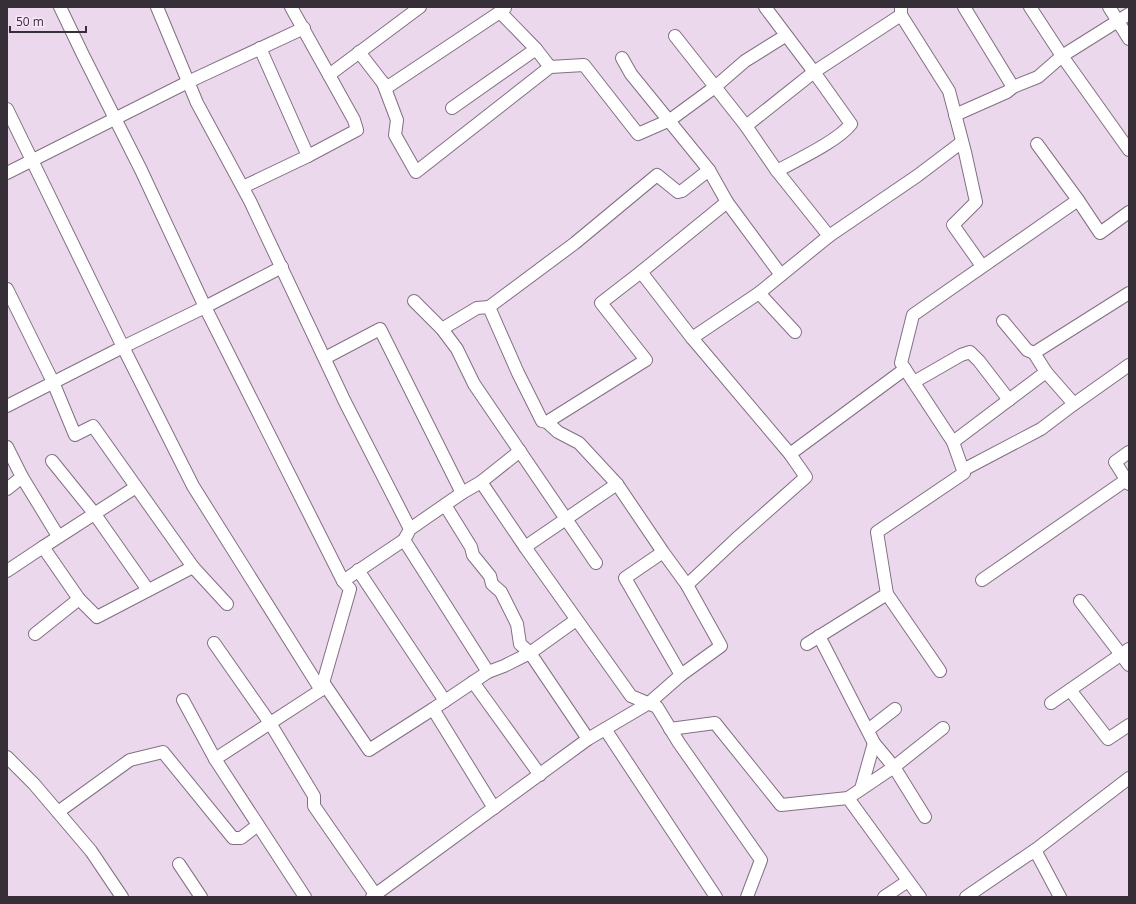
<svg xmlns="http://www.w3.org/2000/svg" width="1136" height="904" viewBox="0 0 1136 904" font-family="'Open Sans',sans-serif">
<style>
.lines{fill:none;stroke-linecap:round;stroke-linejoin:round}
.minor-casing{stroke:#817082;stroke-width:14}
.minor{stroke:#fff;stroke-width:12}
</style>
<rect width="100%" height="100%" fill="#ecd8ec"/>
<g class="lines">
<defs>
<g id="minor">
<path d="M 60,7 L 83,55 L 141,170 L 205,307 L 343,581 L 350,589 L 321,690 L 215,759 L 305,897"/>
<path d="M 157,7 L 197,103 L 250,201 L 345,402 L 410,529 L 462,493 L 380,329 L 325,358"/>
<path d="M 291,7 L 329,75 L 420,7"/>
<path d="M 765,7 L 814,72 L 901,15 L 901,8"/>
<path d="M 964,7 L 1013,87"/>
<path d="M 1030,7 L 1062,56 L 1129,150"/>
<path d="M 1109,7 L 1129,39"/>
<path d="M 901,15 L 949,91 L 965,152 L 976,202 L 953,225 L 982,266"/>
<path d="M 675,36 L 746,126 L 777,171 L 829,236"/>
<path d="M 260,48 L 308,156"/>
<path d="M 536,49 L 550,67 L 584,65 L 638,134 L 670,120 L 715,87 L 745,61 L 785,36"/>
<path d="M 359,52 L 383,83 L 389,86 L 500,12"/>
<path d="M 622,58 L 631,74 L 709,170 L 727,202"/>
<path d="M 383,83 L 397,120 L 395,135 L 416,172 L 550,67"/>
<path d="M 452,108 L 536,49 L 500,12 L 505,8"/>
<path d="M 7,109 L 123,347 L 205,307 L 282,267"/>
<path d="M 955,115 L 1007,92 L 1013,87 L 1038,77 L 1062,56 L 1129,14"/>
<path d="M 746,126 L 814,72 L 851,124 C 838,141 797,160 777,171"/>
<path d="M 1037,144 L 1078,200"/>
<path d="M 7,173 L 188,82 L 304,28"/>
<path d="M 243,187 L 308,156 L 357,130 L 354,120 L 329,75"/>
<path d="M 1129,212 L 1100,233 L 1078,200 L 913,315 L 901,363 L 953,442 L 1046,372 L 1074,404 L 1129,365"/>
<path d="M 641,272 L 601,303 L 646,360 L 547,422 L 542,421 L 518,373 L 489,307 L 575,243 L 657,175 L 678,192 L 682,191 L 709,170"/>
<path d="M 781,275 L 727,202 L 641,272 L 692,338 L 759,293 L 829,236 L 917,176 L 962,142"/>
<path d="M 7,289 L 53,382 L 75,435 L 93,426 L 193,567 L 97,617 L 79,599"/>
<path d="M 759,293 L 795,332"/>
<path d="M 414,301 L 442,329 L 457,349 L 474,384 L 596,563"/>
<path d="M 1003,321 L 1027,350 L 1034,353 L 1046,372"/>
<path d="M 442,329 L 477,308 L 489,307"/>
<path d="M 1034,353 L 1129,293"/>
<path d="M 914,382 L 961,355 L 970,352 L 979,361 L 1009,400"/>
<path d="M 7,406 L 123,347 L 193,486 L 321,690"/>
<path d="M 7,447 L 22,477 L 7,489"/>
<path d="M 1129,452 L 1115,462 L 1129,484"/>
<path d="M 790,454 L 905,369"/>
<path d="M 52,461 L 94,513 L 148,590"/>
<path d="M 963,470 L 1041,429 L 1074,404"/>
<path d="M 22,477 L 58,536"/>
<path d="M 481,482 L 520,451"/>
<path d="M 617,484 L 663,552 L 687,585 L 721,646 L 681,675 L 625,578 L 663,552"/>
<path d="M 462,493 L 481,482 L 525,547 L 617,484 L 579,443 L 558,432 L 547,422"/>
<path d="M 445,505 L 471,547 L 473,555 L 490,576 L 492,584 L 501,592 L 517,624 L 520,644 L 530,653 L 588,739"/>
<path d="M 404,540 L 488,672"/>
<path d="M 43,547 L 136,487"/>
<path d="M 525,547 L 631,696 L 657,707 L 679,743 L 761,860 L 747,897"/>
<path d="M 193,567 L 227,604"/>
<path d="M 358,570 L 445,701"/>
<path d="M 7,571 L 43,547 L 79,599 L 35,634"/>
<path d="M 982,580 L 1126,480"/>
<path d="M 343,581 L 404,540 L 408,533"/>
<path d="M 687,585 L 736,539 L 806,477 L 790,454 L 692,338"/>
<path d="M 887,594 L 940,671"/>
<path d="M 1080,601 L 1129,665"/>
<path d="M 819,636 L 874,743 L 894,767 L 925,817"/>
<path d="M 214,643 L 270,723 L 314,796 L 314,806 L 377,897"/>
<path d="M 807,644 L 887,594 L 877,532 L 964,473 L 953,442"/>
<path d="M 323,682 L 369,750 L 433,709"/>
<path d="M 473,682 L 540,775"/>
<path d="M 1070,690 L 1108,739 L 1129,725"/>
<path d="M 183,700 L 215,759"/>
<path d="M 1051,703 L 1129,649"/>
<path d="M 605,729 L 716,897"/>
<path d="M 670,729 L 715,723 L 781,805 L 848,798 L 894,767 L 943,728"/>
<path d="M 868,730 L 895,709"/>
<path d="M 7,757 L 34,784 L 91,851 L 122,897"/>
<path d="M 861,789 L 874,743"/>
<path d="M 848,798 L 920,897"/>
<path d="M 494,808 L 433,709 L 488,672 L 504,666 L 530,653 L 576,620"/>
<path d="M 58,812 L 130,760 L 163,752 L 233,838 L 241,838 L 258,825"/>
<path d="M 1030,854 L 1129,778"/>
<path d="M 179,864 L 201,897"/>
<path d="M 372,897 L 588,739 L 649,703 L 681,675"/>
<path d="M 884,897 L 908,881"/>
<path d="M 966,897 L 1035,850 L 1060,897"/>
</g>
</defs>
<use href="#minor" class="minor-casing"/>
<use href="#minor" class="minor"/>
</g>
<rect width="1136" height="904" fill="none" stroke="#362f37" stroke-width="16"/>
<path d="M10 26v6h76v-6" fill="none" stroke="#362f37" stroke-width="2"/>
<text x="16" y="26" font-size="12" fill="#362f37" stroke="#f9e5fa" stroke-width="3" paint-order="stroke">50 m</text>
</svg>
